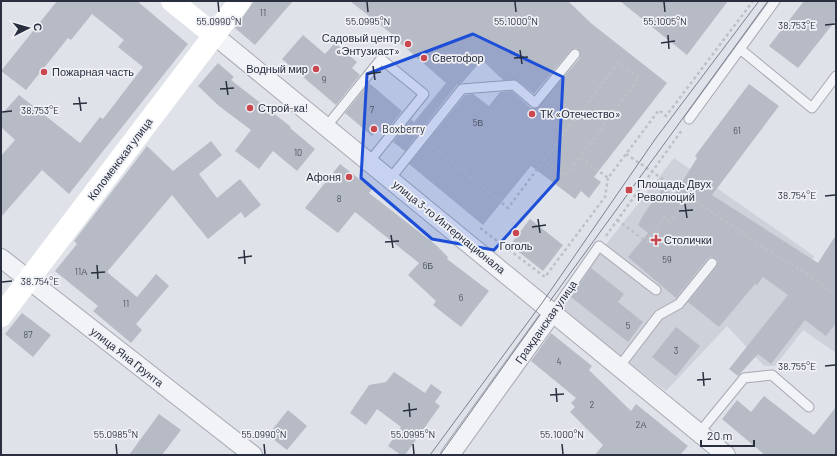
<svg xmlns="http://www.w3.org/2000/svg" width="837" height="456" viewBox="0 0 837 456" font-family="Barlow,sans-serif">
<style>
.built{fill:#ced1da}
.building{fill:#b7bbc5}
.lines{fill:none;stroke-linecap:round;stroke-linejoin:round}
.lane-casing{stroke:#a5a9b2;stroke-width:11}
.street-casing{stroke:#a5a9b2;stroke-width:20}
.path{stroke:#bec0c7;stroke-width:2.5;stroke-dasharray:3 3;stroke-linecap:butt}
.lane{stroke:#f2f3f7;stroke-width:9}
.street{stroke:#f2f3f7;stroke-width:18}
.secondary{stroke:#fff;stroke-width:22}
.tram{stroke:#798091;stroke-width:1}
.marked{fill:#1d4ed8;fill-opacity:0.2;stroke:#1d4ed8;stroke-width:3;stroke-linejoin:round}
.ticks{fill:none;stroke:#292f3f;stroke-width:1.5}
.poi-dot{fill:#c9484f;stroke:#eff1f6;stroke-width:1.5}
.labels{text-anchor:middle;stroke-width:3.5;stroke-linejoin:round;paint-order:stroke}
.number-label{font-size:9px;fill:#4c5260}
.poi-label{font-size:11px;fill:#292f3f;stroke:#eff1f6;text-anchor:start}
.street-label{font-size:11px;fill:#292f3f;stroke:#eff1f6}
.ticks-label{font-size:10px;text-anchor:middle;fill:#292f3f;stroke:#eff1f6;stroke-width:3.5;stroke-linejoin:round;paint-order:stroke}
</style>
<rect width="100%" height="100%" fill="#dfe2e8"/>
<path class="built" d="M 674,158 L 814,256 L 810,269 L 836,290 L 836,353 L 803,330 L 775,366 L 764,366 L 727,326 L 666,391 L 556,308 Z"/>
<g class="building">
<path d="M 57,1 L 137,1 L 188,44 L 69,194 L 42,170 L 1,217 L 1,156 L 15,140 L 1,127 L 1,115 L 19,95 L 80,143 L 100,117 L 103,119 L 143,67 L 118,47 L 124,40 L 92,14 L 71,40 L 68,38 L 26,90 L 1,71 Z"/>
<path d="M 254,1 L 293,1 L 255,45 L 235,28 Z"/>
<path d="M 350,1 L 568,1 L 592,24 L 667,83 L 594,177 L 601,182 L 589,198 L 581,191 L 575,199 L 531,166 L 483,225 L 409,164 L 465,95 L 473,94 L 489,106 L 500,92 L 512,91 L 531,108 L 537,108 L 580,58 L 580,52 L 576,48 L 571,50 L 534,94 L 517,80 L 503,80 L 482,60 L 462,83 L 457,85 L 405,151 L 393,142 L 411,119 L 414,122 L 446,83 L 392,36 L 393,35 Z"/>
<path d="M 620,1 L 728,1 L 687,55 Z"/>
<path d="M 804,1 L 836,1 L 836,20 L 798,68 L 769,46 Z"/>
<path d="M 303,35 L 325,54 L 335,43 L 357,62 L 352,68 L 360,75 L 336,105 L 282,59 Z"/>
<path d="M 218,63 L 234,77 L 231,80 L 291,127 L 290,128 L 315,149 L 297,171 L 273,151 L 259,169 L 235,151 L 251,130 L 219,106 L 198,86 Z"/>
<path d="M 369,83 L 402,111 L 384,134 L 378,130 L 372,136 L 345,113 Z"/>
<path d="M 749,84 L 779,106 L 712,195 L 818,263 L 836,235 L 836,323 L 826,336 L 805,320 L 771,364 L 758,354 L 738,376 L 729,369 L 788,295 L 763,277 L 757,285 L 755,284 L 719,327 L 688,302 L 717,266 L 718,261 L 715,258 L 710,257 L 707,259 L 676,298 L 628,257 L 648,233 L 638,225 L 645,212 L 663,188 L 674,195 L 697,158 L 695,156 Z"/>
<path d="M 211,141 L 222,155 L 199,174 L 217,198 L 240,179 L 261,205 L 245,218 L 241,212 L 208,239 L 172,195 L 107,272 L 137,297 L 156,274 L 169,286 L 136,324 L 142,330 L 131,343 L 93,311 L 98,306 L 55,271 L 77,244 L 74,241 L 147,146 L 173,171 Z"/>
<path d="M 340,164 L 372,189 L 369,193 L 436,245 L 448,257 L 447,259 L 489,291 L 461,327 L 433,305 L 436,301 L 408,275 L 419,263 L 355,212 L 338,233 L 305,208 Z"/>
<path d="M 530,219 L 563,245 L 543,271 L 510,245 Z"/>
<path d="M 591,268 L 624,294 L 618,302 L 643,322 L 628,342 L 571,297 Z"/>
<path d="M 22,313 L 51,335 L 33,357 L 5,334 Z"/>
<path d="M 676,327 L 700,346 L 676,376 L 652,357 Z"/>
<path d="M 551,333 L 592,366 L 589,370 L 631,411 L 636,404 L 688,446 L 680,455 L 595,455 L 603,445 L 570,412 L 575,407 L 571,403 L 576,398 L 531,361 Z"/>
<path d="M 394,372 L 425,393 L 431,384 L 442,392 L 435,402 L 440,406 L 405,455 L 401,455 L 388,446 L 401,427 L 377,409 L 366,425 L 350,413 L 369,385 L 386,382 Z"/>
<path d="M 764,396 L 814,435 L 836,407 L 836,455 L 765,455 L 722,419 L 737,400 L 751,412 Z"/>
<path d="M 288,410 L 307,426 L 287,450 L 268,435 Z"/>
<path d="M 159,414 L 181,430 L 162,455 L 129,455 Z"/>
</g>
<g class="lines">
<defs>
<g id="lane">
<path d="M 740,49 L 812,108 L 836,76"/>
<path d="M 689,119 L 775,1"/>
<path d="M 326,127 L 381,59 L 424,94 L 369,162"/>
<path d="M 390,179 L 462,89 L 514,85 L 535,103 L 575,54"/>
<path d="M 553,312 L 599,246 L 656,290"/>
<path d="M 619,367 L 659,315 L 679,304 L 712,263"/>
<path d="M 699,433 L 744,378 L 772,375 L 809,407"/>
</g>
<g id="street">
<path d="M 214,35 L 726,455"/>
<path d="M 1,258 L 253,455"/>
<path d="M 450,455 L 553,312"/>
</g>
</defs>
<use href="#lane" class="lane-casing"/>
<use href="#street" class="street-casing"/>
<g class="path">
<path d="M 432,146 L 508,208 L 544,160 L 565,176 L 580,157 L 608,178 L 659,110 L 666,116 L 753,1"/>
<path d="M 626,154 L 772,253 L 808,274 L 836,295"/>
<path d="M 544,160 L 618,63 L 639,78 L 580,157"/>
<path d="M 617,220 L 647,242 L 664,217 L 670,221 L 688,196"/>
<path d="M 480,228 L 545,277 L 605,197 L 608,178"/>
<path d="M 606,236 L 682,130"/>
</g>
<use href="#lane" class="lane"/>
<use href="#street" class="street"/>
<g class="secondary">
<path d="M 172,1 L 214,35"/>
<path d="M 1,316 L 240,1"/>
</g>
<g class="tram">
<path d="M 550,301 L 768,1"/>
<path d="M 430,455 L 542,303 L 656,138 L 759,1"/>
<path d="M 440,455 L 540,315"/>
</g>
</g>
<path class="marked" d="M 473,34 L 563,77 L 558,179 L 494,250 L 432,239 L 361,178 L 367,74 Z"/>
<path class="ticks" d="M 218,2 L 219,12M 367,2 L 368,12M 515,2 L 516,12M 664,2 L 665,12M 825,25 L 835,24M 668,35 L 669,49M 661,43 L 675,41M 520,50 L 522,64M 514,58 L 528,57M 373,66 L 375,80M 367,74 L 381,72M 226,81 L 228,95M 220,89 L 234,88M 79,97 L 81,111M 73,104 L 87,103M 2,112 L 12,111M 825,196 L 835,195M 685,204 L 687,218M 679,211 L 693,210M 538,219 L 540,233M 532,227 L 546,225M 391,235 L 393,248M 385,242 L 399,241M 244,250 L 245,264M 238,258 L 252,256M 97,265 L 98,279M 91,273 L 105,272M 2,282 L 12,281M 825,366 L 835,365M 703,372 L 704,386M 697,380 L 711,379M 556,388 L 557,402M 550,395 L 564,394M 409,403 L 410,417M 403,411 L 417,409M 116,444 L 117,454M 264,444 L 265,454M 413,444 L 414,454M 562,444 L 563,454"/>
<g class="poi-dot">
<circle cx="408" cy="44" r="4"/>
<circle cx="424" cy="58" r="4"/>
<circle cx="316" cy="69" r="4"/>
<circle cx="44" cy="72" r="4"/>
<circle cx="250" cy="108" r="4"/>
<circle cx="532" cy="114" r="4"/>
<circle cx="374" cy="129" r="4"/>
<circle cx="349" cy="177" r="4"/>
<rect x="625" y="186" width="8" height="8" rx="2"/>
<circle cx="516" cy="233" r="4"/>
<path d="M654 234h4v4h4v4h-4v4h-4v-4h-4v-4h4z"/>
</g>
<g class="labels">
<g class="number-label">
<text x="263" y="16">11</text>
<text x="324" y="83">9</text>
<text x="372" y="113">7</text>
<text x="478" y="126">5В</text>
<text x="737" y="134">61</text>
<text x="298" y="156">10</text>
<text x="339" y="202">8</text>
<text x="667" y="263">59</text>
<text x="428" y="269">6Б</text>
<text x="81" y="275">11А</text>
<text x="461" y="301">6</text>
<text x="126" y="307">11</text>
<text x="628" y="329">5</text>
<text x="28" y="338">87</text>
<text x="676" y="354">3</text>
<text x="559" y="365">4</text>
<text x="592" y="408">2</text>
<text x="641" y="428">2А</text>
</g>
<g class="poi-label">
<text x="400" y="42" text-anchor="end">Садовый центр<tspan x="400" dy="13">«Энтузиаст»</tspan></text>
<text x="432" y="62">Светофор</text>
<text x="308" y="73" text-anchor="end">Водный мир</text>
<text x="52" y="76">Пожарная часть</text>
<text x="258" y="112">Строй-ка!</text>
<text x="540" y="118">ТК «Отечество»</text>
<text x="382" y="133">Boxberry</text>
<text x="341" y="181" text-anchor="end">Афоня</text>
<text x="637" y="188">Площадь Двух<tspan x="637" dy="13">Революций</tspan></text>
<text x="664" y="244">Столички</text>
<text x="516" y="250" text-anchor="middle">Гоголь</text>
</g>
<g class="street-label">
<text transform="translate(120 159) rotate(-53)" y="4">Коломенская улица</text>
<text transform="translate(449 227) rotate(39)" y="4">улица 3-го Интернационала</text>
<text transform="translate(546 322) rotate(-55)" y="4">Гражданская улица</text>
<text transform="translate(127 357) rotate(38)" y="4">улица Яна Грунта</text>
</g>
</g>
<g class="ticks-label">
<text x="219" y="25">55.0990°N</text>
<text x="368" y="25">55.0995°N</text>
<text x="516" y="25">55.1000°N</text>
<text x="665" y="25">55.1005°N</text>
<text x="797" y="29">38.753°E</text>
<text x="40" y="114">38.753°E</text>
<text x="797" y="199">38.754°E</text>
<text x="40" y="285">38.754°E</text>
<text x="797" y="370">38.755°E</text>
<text x="116" y="438">55.0985°N</text>
<text x="264" y="438">55.0990°N</text>
<text x="413" y="438">55.0995°N</text>
<text x="562" y="438">55.1000°N</text>
</g>
<rect width="837" height="456" fill="none" stroke="#292f3f" stroke-width="4"/>
<g transform="translate(28 28) rotate(84)" stroke="#eff1f6" stroke-width="3" paint-order="stroke">
<path d="M0-3L7 15L0 10L-7 15Z" fill="#292f3f"/>
<text y="-6" font-size="11" font-weight="bold" text-anchor="middle" fill="#292f3f">С</text>
</g>
<path d="M701 440v6h53v-6" fill="none" stroke="#292f3f" stroke-width="2"/>
<text x="707" y="440" font-size="12" fill="#292f3f" stroke="#eff1f6" stroke-width="3" paint-order="stroke">20 m</text>
</svg>
